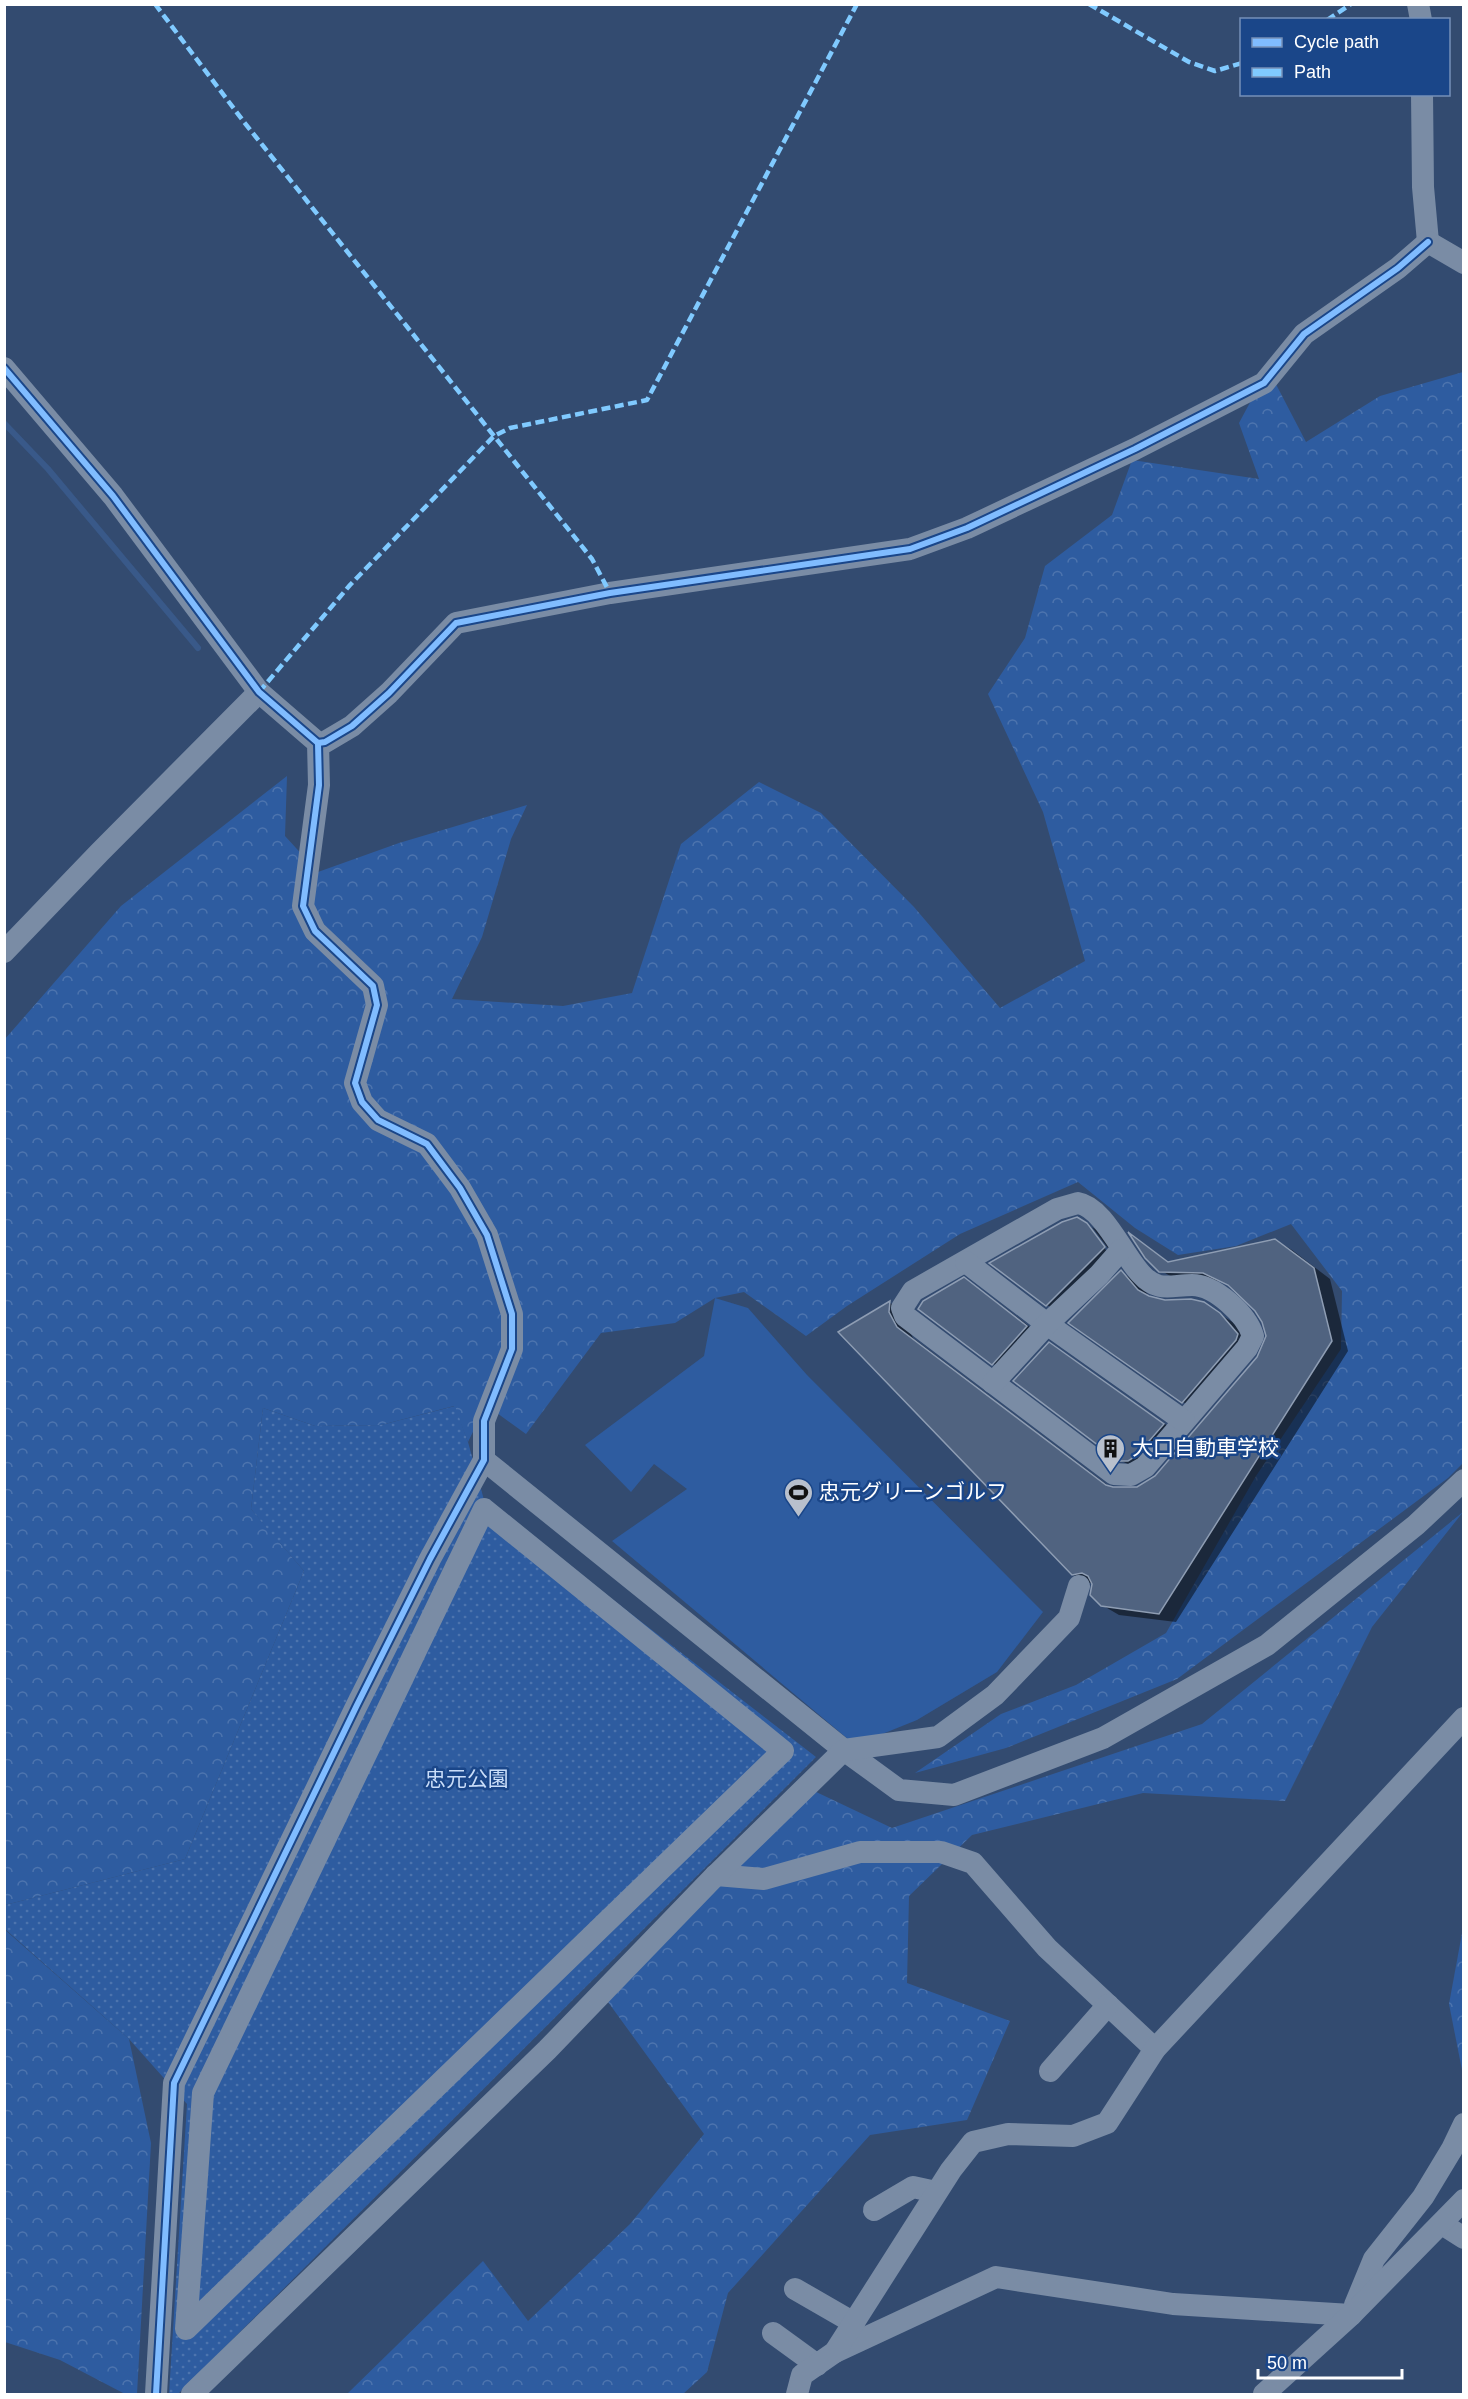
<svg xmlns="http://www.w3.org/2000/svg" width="1468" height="2399" viewBox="0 0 1468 2399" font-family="Arial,'Noto Sans JP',sans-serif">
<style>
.green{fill:#2e5ca0}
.forest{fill:url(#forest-crowns)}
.park{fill:url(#park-dots)}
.shadow{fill:#0007}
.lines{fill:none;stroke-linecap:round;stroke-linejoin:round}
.stream{stroke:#395989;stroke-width:6}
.building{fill:#506380;stroke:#8e9db3;stroke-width:1.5}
.minor{stroke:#7a8ca5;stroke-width:22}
.quiet{stroke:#80caff;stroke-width:4.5;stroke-dasharray:9 4.5;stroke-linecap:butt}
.cycleway-casing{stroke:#1a4689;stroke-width:10}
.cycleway{stroke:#80bcff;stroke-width:6}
.labels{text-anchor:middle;stroke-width:5;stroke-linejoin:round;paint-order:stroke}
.poi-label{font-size:21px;fill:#fff;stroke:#1a4689;text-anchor:start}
.park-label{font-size:21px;fill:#c9ddf9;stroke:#1a4689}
</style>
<defs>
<pattern id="forest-crowns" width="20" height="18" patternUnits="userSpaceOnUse" patternTransform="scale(1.5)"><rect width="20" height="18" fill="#2e5ca0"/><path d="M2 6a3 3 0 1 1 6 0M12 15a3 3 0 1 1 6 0" fill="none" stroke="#4d74ae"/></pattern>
<pattern id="park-dots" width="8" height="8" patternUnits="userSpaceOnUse" patternTransform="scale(1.5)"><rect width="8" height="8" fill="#2e5ca0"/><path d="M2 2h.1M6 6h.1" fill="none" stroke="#4d74ae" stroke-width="1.8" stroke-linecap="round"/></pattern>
</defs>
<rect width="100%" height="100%" fill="#334b70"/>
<path class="green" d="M 715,1298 L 748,1308 L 807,1375 L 1043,1612 L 997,1672 L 917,1720 L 855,1745 L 612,1541 L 687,1489 L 654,1464 L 631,1492 L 585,1445 L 704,1356 Z"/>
<g class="forest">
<path d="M 1268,369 L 1306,442 L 1380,396 L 1463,372 L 1463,1463 L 1448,1478 L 1177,1679 L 1006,1748 L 915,1773 L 1001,1714 L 1076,1685 L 1166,1633 L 1256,1476 L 1341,1349 L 1342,1291 L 1291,1224 L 1236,1246 L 1178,1255 L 1135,1228 L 1078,1182 L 960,1234 L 847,1306 L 806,1336 L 744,1292 L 715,1298 L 675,1323 L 601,1333 L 526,1434 L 486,1405 L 468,1442 L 454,1406 L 381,1425 L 315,1426 L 263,1408 L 251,1509 L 304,1571 L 185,1859 L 5,1905 L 5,1039 L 121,906 L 287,776 L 285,836 L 318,872 L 399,843 L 527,805 L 511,839 L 482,937 L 452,999 L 563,1006 L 632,993 L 681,844 L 759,782 L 821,813 L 914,907 L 1000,1008 L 1085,961 L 1043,812 L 988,694 L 1025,638 L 1045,566 L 1112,515 L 1132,460 L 1259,479 L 1239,423 Z"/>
<path d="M 1463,1512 L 1372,1627 L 1285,1801 L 1143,1793 L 972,1835 L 909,1896 L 907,1983 L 1010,2021 L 967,2120 L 870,2135 L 728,2293 L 707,2372 L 683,2394 L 347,2394 L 483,2261 L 528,2321 L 630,2224 L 704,2134 L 608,2002 L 812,1790 L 892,1828 L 1202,1724 Z"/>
<path d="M 1463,1928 L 1463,2075 L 1449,2004 Z"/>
<path d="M 4,1929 L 129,2039 L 151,2143 L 137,2394 L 125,2394 L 60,2360 L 5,2342 Z"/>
</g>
<path class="park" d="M 455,1406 L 468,1442 L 484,1500 L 816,1757 L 178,2394 L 169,2394 L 187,2104 L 129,2039 L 5,1929 L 5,1905 L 185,1859 L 304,1571 L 279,1542 L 274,1540 L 275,1538 L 251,1509 L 263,1408 L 315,1426 L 381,1425 Z"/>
<g class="shadow">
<path d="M 1077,1219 L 1091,1227 L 1088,1227 L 1109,1254 L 1111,1252 L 1092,1227 L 1103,1234 L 1121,1257 L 1063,1314 L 1047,1305 Z"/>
<path d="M 1133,1236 L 1170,1263 L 1275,1240 L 1292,1250 L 1330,1279 L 1348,1351 L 1176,1622 L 1119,1615 L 1102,1605 L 1094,1583 L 1089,1583 L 1072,1574 L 840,1332 L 890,1303 L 906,1312 L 905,1322 L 913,1338 L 1110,1487 L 1131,1490 L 1156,1477 L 1259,1358 L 1268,1336 L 1263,1322 L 1256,1310 L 1232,1287 L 1221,1281 L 1177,1280 L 1160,1270 Z"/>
<path d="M 1121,1272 L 1137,1282 L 1152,1299 L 1165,1302 L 1197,1301 L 1236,1324 L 1253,1344 L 1199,1411 L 1183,1402 Z"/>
<path d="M 964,1279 L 980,1289 L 1042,1336 L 1008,1373 L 992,1363 Z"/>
<path d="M 1049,1344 L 1065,1353 L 1179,1434 L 1137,1469 L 1120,1460 Z"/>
</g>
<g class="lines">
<path class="stream" d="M 4,423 L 48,469 L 198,648"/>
</g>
<g class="building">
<path d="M 1077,1217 L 1087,1223 L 1105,1247 L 1046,1306 L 989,1263 L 1062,1222 Z"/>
<path d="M 1128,1232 L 1168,1262 L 1275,1239 L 1314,1268 L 1332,1341 L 1159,1614 L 1101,1606 L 1090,1595 L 1092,1584 L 1088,1576 L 1082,1573 L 1072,1575 L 838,1332 L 890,1301 L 889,1312 L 897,1327 L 1106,1485 L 1113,1487 L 1137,1487 L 1155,1476 L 1257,1357 L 1266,1336 L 1262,1322 L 1255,1311 L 1228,1285 L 1203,1273 L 1159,1272 L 1145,1258 Z"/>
<path d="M 1121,1270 L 1138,1290 L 1149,1296 L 1165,1300 L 1191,1299 L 1204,1302 L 1220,1313 L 1238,1334 L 1236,1340 L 1182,1403 L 1068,1323 Z"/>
<path d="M 964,1277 L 1027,1326 L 992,1365 L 918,1309 L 923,1301 Z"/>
<path d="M 1049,1342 L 1164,1424 L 1136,1456 L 1128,1461 L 1119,1461 L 1013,1381 Z"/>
</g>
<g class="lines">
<g class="minor">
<path d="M 1418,4 L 1421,20"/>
<path d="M 1422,94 L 1423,187 L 1428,242"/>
<path d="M 1428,242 L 1464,263"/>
<path d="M 4,368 L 113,496 L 259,692 L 318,743 L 319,785 L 303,906 L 315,931 L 373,986 L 377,1005 L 355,1083 L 362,1102 L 378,1120 L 427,1144 L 460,1188 L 487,1235 L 512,1314 L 512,1349 L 484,1421 L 484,1460 L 430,1559 L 357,1705 L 174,2083 L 156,2394"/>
<path d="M 318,743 L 325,742 L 352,726 L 389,693 L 456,623 L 610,593 L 910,549 L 967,528 L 1135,449 L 1264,383 L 1304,334 L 1398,268 L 1428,242"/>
<path d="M 4,952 L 100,852 L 259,692"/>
<path d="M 1078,1203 C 1103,1207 1123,1255 1141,1274 C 1158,1293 1171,1285 1192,1285 C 1215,1285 1247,1315 1253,1336 L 1247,1348 L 1145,1467 L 1131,1475 L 1114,1474 L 905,1316 L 902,1308 L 913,1291 L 1057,1209 Z"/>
<path d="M 966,1262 L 1047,1324 L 1184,1421"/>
<path d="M 993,1383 L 1047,1324 L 1099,1275 L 1121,1250"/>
<path d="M 484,1460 L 844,1750 L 899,1790 L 954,1795 L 1103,1738 L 1267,1645 L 1416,1525 L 1464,1480"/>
<path d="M 484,1509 L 783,1751 L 186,2329 L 203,2093 Z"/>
<path d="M 716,1875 L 764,1879 L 860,1852 L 941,1852 L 973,1863 L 1047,1948 L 1155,2049"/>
<path d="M 1050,2071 L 1108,2005"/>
<path d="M 874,2210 L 913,2187 L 936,2192"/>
<path d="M 1442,2224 L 1464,2238"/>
<path d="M 795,2289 L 854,2323"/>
<path d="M 1355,2305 L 1374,2259 L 1423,2197 L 1452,2149 L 1464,2124"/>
<path d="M 773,2333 L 817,2365"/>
<path d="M 835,2352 L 996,2277 L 1173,2304 L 1351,2315"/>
<path d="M 192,2394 L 547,2050 L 716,1875 L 844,1750 L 938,1737 L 995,1695 L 1069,1618 L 1079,1586"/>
<path d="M 797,2394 L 802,2375 L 835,2352 L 951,2170 L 973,2142 L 1008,2134 L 1073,2136 L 1107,2123 L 1155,2049 L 1464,1718"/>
<path d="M 1264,2394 L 1351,2315 L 1464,2200"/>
</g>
<g class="quiet">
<path d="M 155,4 L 244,122 L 592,559 L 610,593"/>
<path d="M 1089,4 L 1189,62 L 1215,71 L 1242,63"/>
<path d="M 1327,20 L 1351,4"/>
<path d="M 259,692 L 350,585 L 494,436 L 510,428 L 647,400 L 857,4"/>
</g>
<defs>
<g id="cycleway">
<path d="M 4,368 L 113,496 L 259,692 L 318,743 L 319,785 L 303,906 L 315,931 L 373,986 L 377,1005 L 355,1083 L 362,1102 L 378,1120 L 427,1144 L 460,1188 L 487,1235 L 512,1314 L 512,1349 L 484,1421 L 484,1460 L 430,1559 L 357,1705 L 174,2083 L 156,2394"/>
<path d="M 318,743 L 325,742 L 352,726 L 389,693 L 456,623 L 610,593 L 910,549 L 967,528 L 1135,449 L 1264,383 L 1304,334 L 1398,268 L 1428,242"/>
</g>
</defs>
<use href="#cycleway" class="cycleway-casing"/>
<use href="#cycleway" class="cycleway"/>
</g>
<defs>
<symbol id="building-pin" viewBox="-11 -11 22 30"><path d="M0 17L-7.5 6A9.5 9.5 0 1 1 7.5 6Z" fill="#b8c0cd" stroke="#1a4689"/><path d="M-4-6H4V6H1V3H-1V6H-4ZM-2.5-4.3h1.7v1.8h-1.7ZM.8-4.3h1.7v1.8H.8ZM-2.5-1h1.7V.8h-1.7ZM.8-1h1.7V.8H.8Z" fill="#111"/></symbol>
<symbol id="stadium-pin" viewBox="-11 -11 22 30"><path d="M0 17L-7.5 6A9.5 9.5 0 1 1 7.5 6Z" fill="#b8c0cd" stroke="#1a4689"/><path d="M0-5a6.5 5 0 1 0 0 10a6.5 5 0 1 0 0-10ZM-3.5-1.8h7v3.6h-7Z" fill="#111"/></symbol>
</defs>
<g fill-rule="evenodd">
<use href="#building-pin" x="1094" y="1432" width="33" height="45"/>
<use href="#stadium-pin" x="782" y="1476" width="33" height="45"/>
</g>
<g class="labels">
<g class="poi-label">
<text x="1132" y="1455">大口自動車学校</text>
<text x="819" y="1499">忠元グリーンゴルフ</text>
</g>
<g class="park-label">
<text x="467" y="1786">忠元公園</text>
</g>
</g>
<rect width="1468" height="2399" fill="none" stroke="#ffffff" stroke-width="12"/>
<rect x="1240" y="18" width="210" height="78" fill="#1a4689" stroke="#7690b8" stroke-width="1.5"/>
<rect x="1252" y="38" width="30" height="9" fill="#80bcff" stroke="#7690b8" stroke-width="1.5"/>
<text x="1294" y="48" font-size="18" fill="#ffffff">Cycle path</text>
<rect x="1252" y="68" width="30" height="9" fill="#80caff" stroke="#7690b8" stroke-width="1.5"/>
<text x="1294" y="78" font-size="18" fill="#ffffff">Path</text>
<path d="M1258 2369v9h144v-9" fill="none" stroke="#ffffff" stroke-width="3"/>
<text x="1267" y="2369" font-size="18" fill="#ffffff" stroke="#1a4689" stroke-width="4.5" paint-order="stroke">50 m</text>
</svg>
